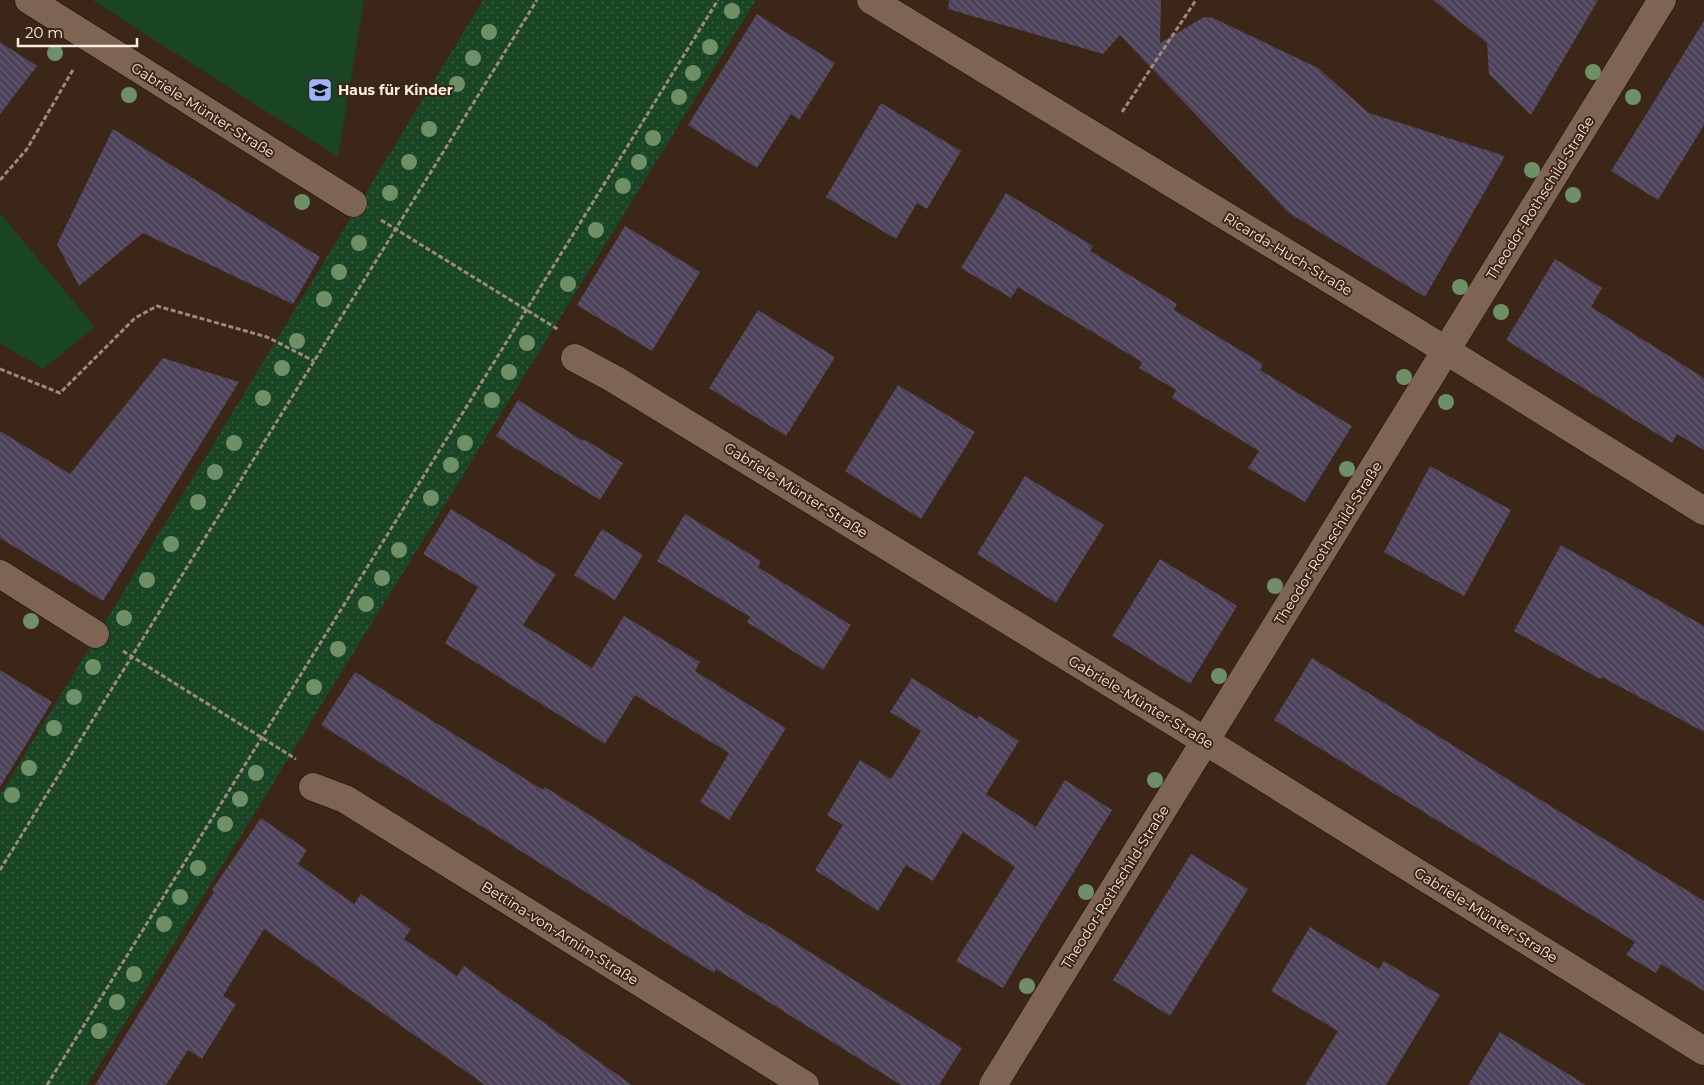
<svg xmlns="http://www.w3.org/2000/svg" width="1704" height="1085" viewBox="0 0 1704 1085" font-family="Montserrat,sans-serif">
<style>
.grass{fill:url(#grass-dots)}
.green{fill:#194524}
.building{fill:url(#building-back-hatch)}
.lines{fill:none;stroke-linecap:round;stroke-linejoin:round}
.minor-casing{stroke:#220e02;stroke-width:29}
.path{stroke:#9c8a7e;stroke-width:3;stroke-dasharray:5 2.5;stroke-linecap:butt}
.minor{stroke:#7d6453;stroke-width:28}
.tree{fill:#6f9066}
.labels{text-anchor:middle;stroke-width:4;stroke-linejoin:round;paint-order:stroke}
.poi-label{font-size:14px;font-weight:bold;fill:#fcede3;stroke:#3b2617;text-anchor:start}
.street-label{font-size:14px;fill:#fcede3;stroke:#3b2617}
</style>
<defs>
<pattern id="grass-dots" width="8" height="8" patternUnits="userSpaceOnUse" patternTransform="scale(1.25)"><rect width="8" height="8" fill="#194524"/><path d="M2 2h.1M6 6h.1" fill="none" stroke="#3b6044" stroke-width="1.8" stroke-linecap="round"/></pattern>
<pattern id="building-back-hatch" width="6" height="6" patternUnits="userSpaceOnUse" patternTransform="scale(1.25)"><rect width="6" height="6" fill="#4c425a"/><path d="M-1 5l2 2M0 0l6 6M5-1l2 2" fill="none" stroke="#675e72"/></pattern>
</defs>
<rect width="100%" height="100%" fill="#3b2617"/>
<path class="grass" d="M 483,0 L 756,0 L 87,1085 L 0,1085 L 0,795 Z"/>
<g class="green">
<path d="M 92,0 L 364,0 L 338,157 Z"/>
<path d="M 0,213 L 95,327 L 43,369 L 0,343 Z"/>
</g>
<g class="building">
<path d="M 949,0 L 1161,0 L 1160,43 L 1204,17 L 1213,18 L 1318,68 L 1369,113 L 1505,156 L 1425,297 L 1289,213 L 1120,35 L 1103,54 L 948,9 Z"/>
<path d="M 1433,0 L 1598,0 L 1531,115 L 1489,74 L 1487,43 Z"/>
<path d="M 757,14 L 835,63 L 799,120 L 791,114 L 757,168 L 688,125 Z"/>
<path d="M 1704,21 L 1704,125 L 1658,200 L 1611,171 Z"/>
<path d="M 0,42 L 37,66 L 0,114 Z"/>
<path d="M 881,103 L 961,151 L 927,209 L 917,203 L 896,239 L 826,197 Z"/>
<path d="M 113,129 L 320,257 L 293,304 L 143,233 L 79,286 L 57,244 Z"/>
<path d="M 1006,193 L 1093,246 L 1090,251 L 1177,304 L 1174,310 L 1263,364 L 1260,370 L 1352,426 L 1305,502 L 1248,468 L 1259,451 L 1172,398 L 1176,390 L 1139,368 L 1142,362 L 1018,287 L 1011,298 L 961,268 Z"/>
<path d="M 625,226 L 700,272 L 652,351 L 577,305 Z"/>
<path d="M 1555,259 L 1602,288 L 1591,307 L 1704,378 L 1704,450 L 1677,434 L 1672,443 L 1506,340 Z"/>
<path d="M 758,310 L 835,357 L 786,436 L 709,388 Z"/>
<path d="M 163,358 L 239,382 L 103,601 L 0,538 L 0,431 L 70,474 Z"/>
<path d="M 898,385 L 975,432 L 921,519 L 845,471 Z"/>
<path d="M 518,400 L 583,441 L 584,439 L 623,463 L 600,500 L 496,436 Z"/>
<path d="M 1430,466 L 1511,510 L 1464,596 L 1384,552 Z"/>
<path d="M 1025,476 L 1104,525 L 1056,603 L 977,554 Z"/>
<path d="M 451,509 L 556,574 L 523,625 L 592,668 L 624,616 L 700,662 L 695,671 L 786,728 L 729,820 L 700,802 L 729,753 L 635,695 L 605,744 L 445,643 L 478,587 L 423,554 Z"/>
<path d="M 685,514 L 761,561 L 758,567 L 851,625 L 823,670 L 747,622 L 750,617 L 657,561 Z"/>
<path d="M 602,529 L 643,555 L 615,600 L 574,575 Z"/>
<path d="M 1561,545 L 1704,626 L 1704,732 L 1602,677 L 1600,679 L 1514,631 Z"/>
<path d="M 1160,559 L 1237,606 L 1190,684 L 1112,636 Z"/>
<path d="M 1312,658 L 1704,901 L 1704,991 L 1661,964 L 1656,973 L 1626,955 L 1635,942 L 1274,720 Z"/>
<path d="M 0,670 L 52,702 L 0,787 Z"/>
<path d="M 355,672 L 543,790 L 545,787 L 761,923 L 762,922 L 962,1048 L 939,1085 L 901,1085 L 716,969 L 714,973 L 321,725 Z"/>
<path d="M 912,678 L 977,719 L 979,716 L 1019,741 L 986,794 L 1036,827 L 1065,780 L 1112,810 L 1023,954 L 1003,988 L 956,961 L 1015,867 L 963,832 L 933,881 L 906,865 L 878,911 L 815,870 L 843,825 L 827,815 L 860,760 L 891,779 L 921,731 L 890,712 Z"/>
<path d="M 261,818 L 307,850 L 298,864 L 354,904 L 361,894 L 411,929 L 404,939 L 430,957 L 457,976 L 464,966 L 632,1085 L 485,1085 L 264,929 L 223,996 L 236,1004 L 202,1059 L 188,1050 L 166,1085 L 95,1085 L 214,892 L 212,890 Z"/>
<path d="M 1191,854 L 1248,889 L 1170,1016 L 1113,980 Z"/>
<path d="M 1310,927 L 1379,969 L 1384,961 L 1440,995 L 1386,1085 L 1305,1085 L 1338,1031 L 1271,991 Z"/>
<path d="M 1500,1032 L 1526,1048 L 1586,1085 L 1468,1085 Z"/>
</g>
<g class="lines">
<defs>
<g id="minor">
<path d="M 29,0 L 353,203"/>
<path d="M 871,0 L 1413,330 L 1704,511"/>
<path d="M 575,358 L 614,379 L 1236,760 L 1704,1051"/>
<path d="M 0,574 L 95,634"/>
<path d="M 313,787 L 345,799 L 805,1085"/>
<path d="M 993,1085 L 1662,0"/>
</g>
</defs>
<use href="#minor" class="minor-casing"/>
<g class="path">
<path d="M 1122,112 L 1196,0"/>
<path d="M 0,180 L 27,149 L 74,68"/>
<path d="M 381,220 L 559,330"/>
<path d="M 0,369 L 60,393 L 135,318 L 157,306 L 267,337 L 314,361"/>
<path d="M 123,651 L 296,759"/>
<path d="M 0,870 L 537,0"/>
<path d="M 47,1085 L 718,0"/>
</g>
<use href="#minor" class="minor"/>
</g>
<g class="tree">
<circle cx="732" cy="11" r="8"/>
<circle cx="489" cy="32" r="8"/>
<circle cx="710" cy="47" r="8"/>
<circle cx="55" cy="53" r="8"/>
<circle cx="473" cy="58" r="8"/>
<circle cx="1593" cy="72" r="8"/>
<circle cx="693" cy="73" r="8"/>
<circle cx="457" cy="84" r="8"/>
<circle cx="129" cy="95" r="8"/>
<circle cx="679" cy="97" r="8"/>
<circle cx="1633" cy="97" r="8"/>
<circle cx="429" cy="129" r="8"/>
<circle cx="653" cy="138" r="8"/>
<circle cx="409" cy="162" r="8"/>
<circle cx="639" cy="162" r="8"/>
<circle cx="1532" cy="170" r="8"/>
<circle cx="623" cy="186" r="8"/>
<circle cx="390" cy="193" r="8"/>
<circle cx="1573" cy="195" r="8"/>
<circle cx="302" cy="202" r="8"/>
<circle cx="596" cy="230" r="8"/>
<circle cx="359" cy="243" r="8"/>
<circle cx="339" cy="272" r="8"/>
<circle cx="568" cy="284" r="8"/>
<circle cx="1460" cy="287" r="8"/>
<circle cx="324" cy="299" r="8"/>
<circle cx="1501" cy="312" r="8"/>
<circle cx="297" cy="341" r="8"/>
<circle cx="527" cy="343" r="8"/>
<circle cx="282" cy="368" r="8"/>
<circle cx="509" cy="372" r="8"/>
<circle cx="1404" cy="377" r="8"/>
<circle cx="263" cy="398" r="8"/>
<circle cx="492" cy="400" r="8"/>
<circle cx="1446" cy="402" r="8"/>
<circle cx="234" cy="443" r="8"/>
<circle cx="465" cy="443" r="8"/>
<circle cx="451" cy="465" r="8"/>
<circle cx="1347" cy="469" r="8"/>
<circle cx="215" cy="472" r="8"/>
<circle cx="431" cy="498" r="8"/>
<circle cx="198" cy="502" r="8"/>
<circle cx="171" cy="544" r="8"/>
<circle cx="399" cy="550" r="8"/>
<circle cx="382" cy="578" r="8"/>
<circle cx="147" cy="580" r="8"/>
<circle cx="1275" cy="586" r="8"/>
<circle cx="366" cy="604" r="8"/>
<circle cx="124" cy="618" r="8"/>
<circle cx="31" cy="621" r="8"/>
<circle cx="338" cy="649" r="8"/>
<circle cx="93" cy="667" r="8"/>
<circle cx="1219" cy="676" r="8"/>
<circle cx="314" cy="687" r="8"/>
<circle cx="74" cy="697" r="8"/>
<circle cx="54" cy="728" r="8"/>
<circle cx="29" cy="768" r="8"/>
<circle cx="256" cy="773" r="8"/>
<circle cx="1155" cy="780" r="8"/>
<circle cx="12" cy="795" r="8"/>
<circle cx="240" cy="799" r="8"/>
<circle cx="225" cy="824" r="8"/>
<circle cx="198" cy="868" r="8"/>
<circle cx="1086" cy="892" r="8"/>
<circle cx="180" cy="897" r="8"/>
<circle cx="164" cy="924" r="8"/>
<circle cx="134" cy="974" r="8"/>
<circle cx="1027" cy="986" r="8"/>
<circle cx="117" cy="1002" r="8"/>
<circle cx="99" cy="1031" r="8"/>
</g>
<defs>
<symbol id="school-square" viewBox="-11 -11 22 22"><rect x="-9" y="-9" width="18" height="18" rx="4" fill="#9db4fd" stroke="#3b2617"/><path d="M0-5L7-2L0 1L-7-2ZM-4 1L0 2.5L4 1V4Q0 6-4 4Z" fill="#111"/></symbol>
</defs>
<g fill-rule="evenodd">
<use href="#school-square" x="306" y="76" width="28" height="28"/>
</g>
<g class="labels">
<g class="poi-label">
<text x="338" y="95">Haus für Kinder</text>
</g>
<g class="street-label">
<text transform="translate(203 110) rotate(32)" y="5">Gabriele-Münter-Straße</text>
<text transform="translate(1540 198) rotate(-58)" y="5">Theodor-Rothschild-Straße</text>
<text transform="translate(1288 254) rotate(31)" y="5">Ricarda-Huch-Straße</text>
<text transform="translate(796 490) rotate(32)" y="5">Gabriele-Münter-Straße</text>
<text transform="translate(1328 543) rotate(-58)" y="5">Theodor-Rothschild-Straße</text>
<text transform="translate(1141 702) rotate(31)" y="5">Gabriele-Münter-Straße</text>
<text transform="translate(1115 887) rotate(-58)" y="5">Theodor-Rothschild-Straße</text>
<text transform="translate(1486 915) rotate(32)" y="5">Gabriele-Münter-Straße</text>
<text transform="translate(560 933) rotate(32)" y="5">Bettina-von-Arnim-Straße</text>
</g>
</g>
<path d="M18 38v8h119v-8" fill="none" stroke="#fcede3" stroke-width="2.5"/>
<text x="25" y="38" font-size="15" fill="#fcede3" stroke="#3b2617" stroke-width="4" paint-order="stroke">20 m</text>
</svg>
